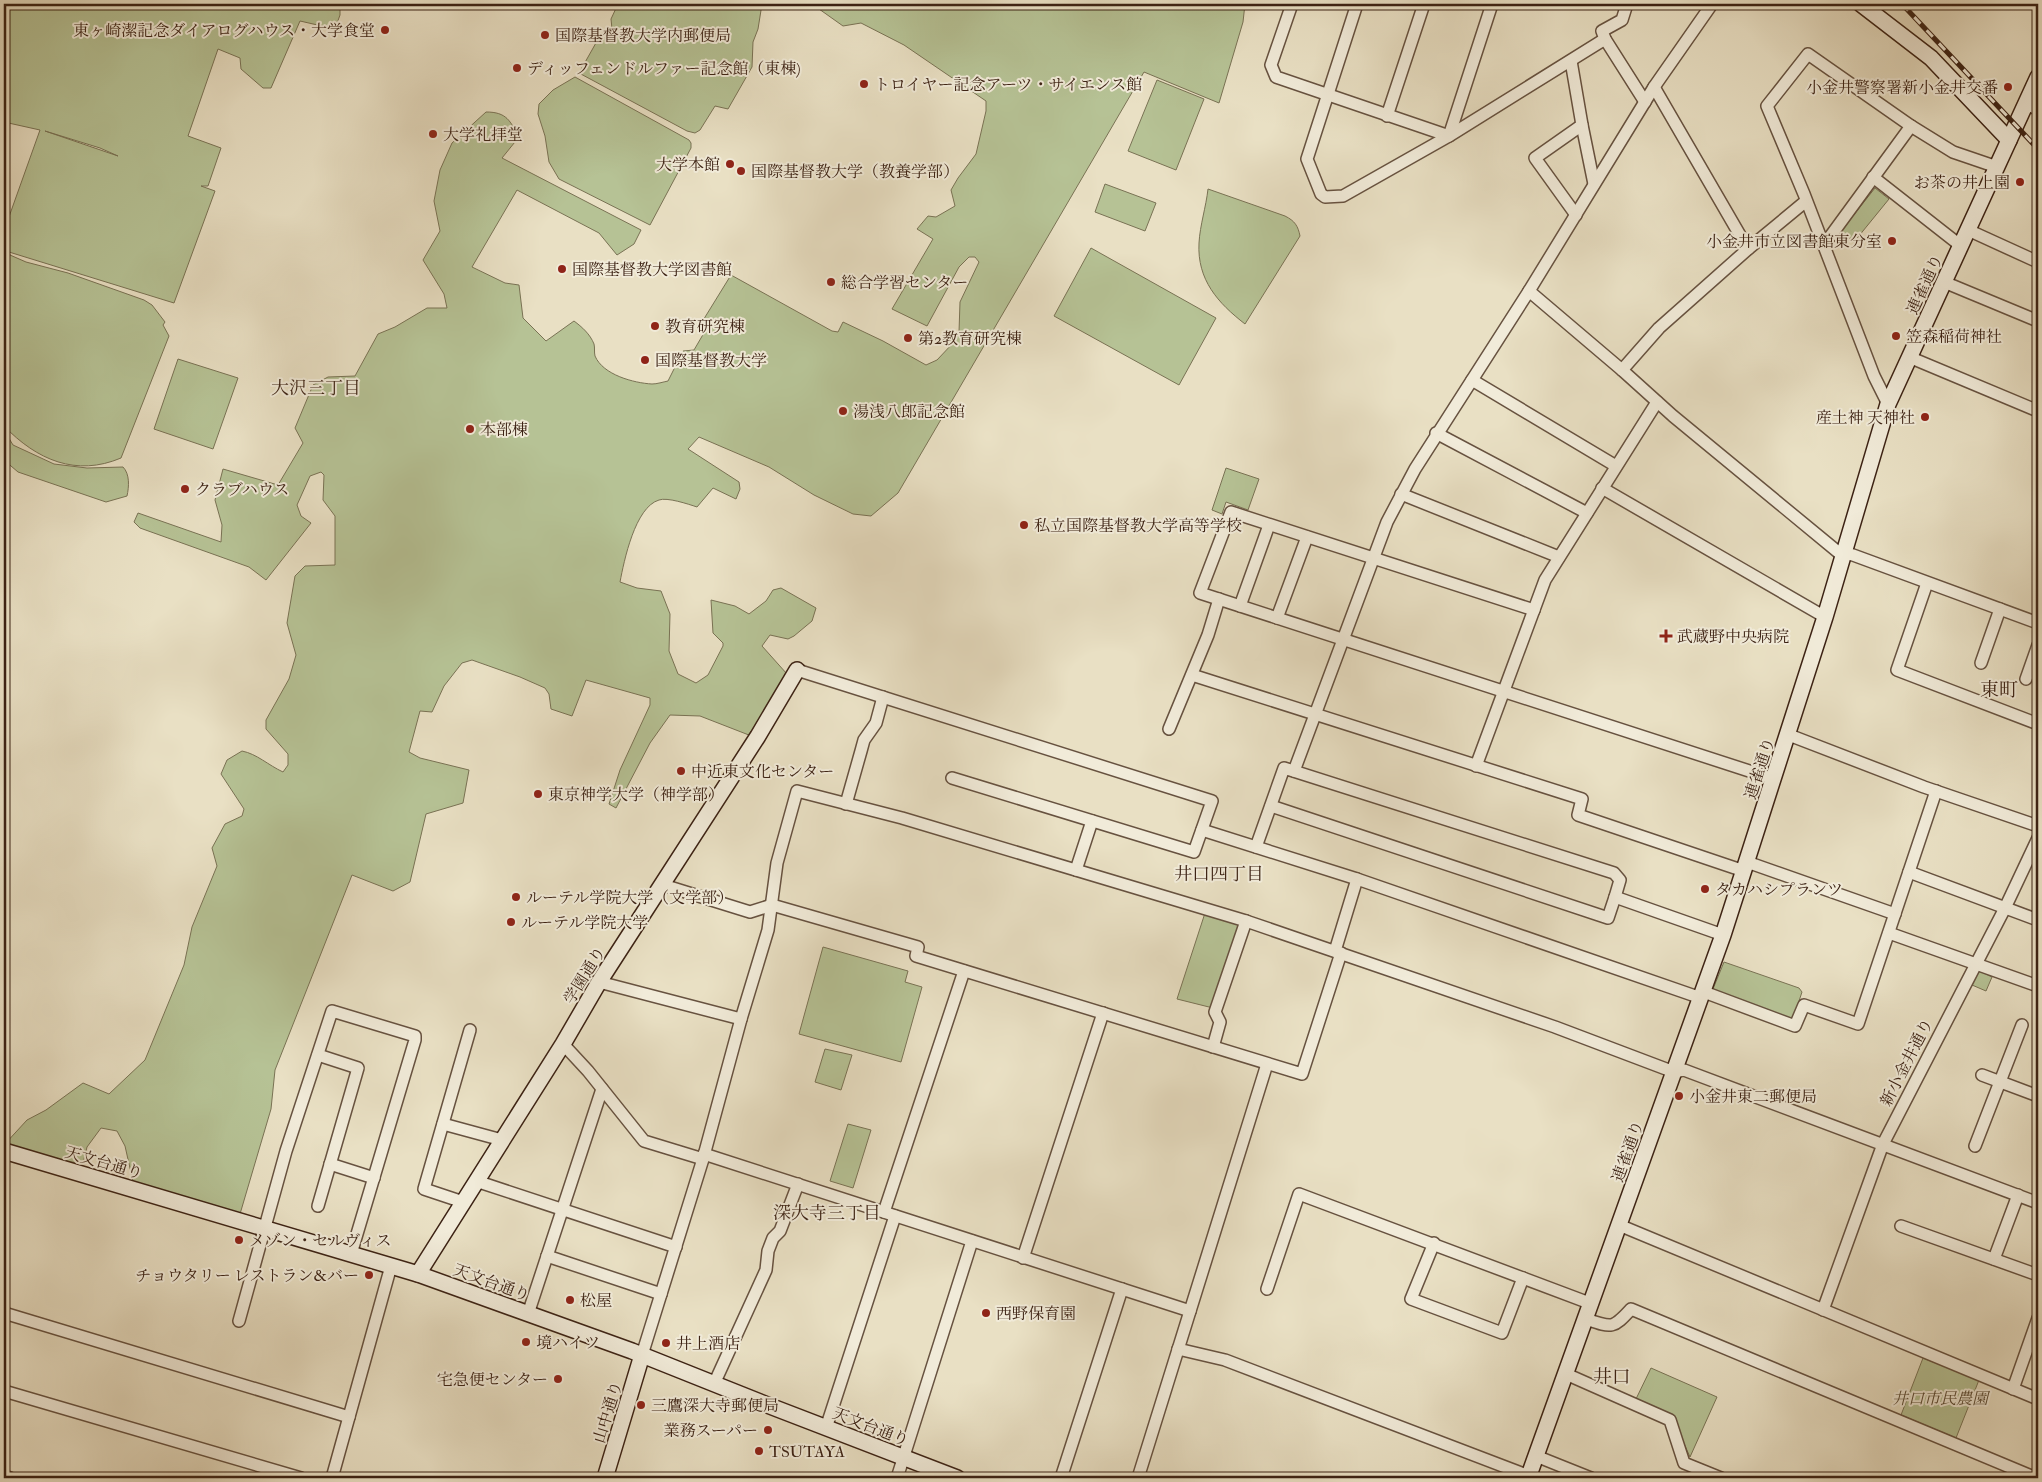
<svg xmlns="http://www.w3.org/2000/svg" width="2042" height="1482" viewBox="0 0 2042 1482" font-family="'IM FELL Double Pica','Noto Serif JP',serif">
<style>
.green{fill:#b6c295;stroke:#797254;fill-rule:evenodd}
.lines{fill:none;stroke-linecap:round;stroke-linejoin:round}
.street-casing{stroke:#675240;stroke-width:14}
.secondary-casing{stroke:#3c2214;stroke-width:18}
.street{stroke:#f1ebd9;stroke-width:11}
.secondary{stroke:#f1ebd9;stroke-width:15}
.rail-casing{stroke:#3c2214;stroke-width:5}
.rail{stroke:#f1ebd9;stroke-width:3;stroke-dasharray:9;stroke-linecap:butt}
.poi-dot{fill:#8f2418;stroke:#f1ebd9;stroke-width:2}
.labels{text-anchor:middle;stroke-width:4;stroke-linejoin:round;paint-order:stroke}
.poi-label{font-size:16px;fill:#3c2214;stroke:#f1ebd9;text-anchor:start}
.street-label{font-size:16px;fill:#3c2214;stroke:#f1ebd9}
.park-label{font-size:16px;font-style:italic;fill:#5a4a34;stroke:#f1ebd9}
.neighbourhood-label{font-size:18px;fill:#3c2214;stroke:#f1ebd9}
.quarter-label{font-size:19px;fill:#3c2214;stroke:#f1ebd9}
</style>
<rect width="100%" height="100%" fill="#e9e0c4"/>
<filter id="stains"><feTurbulence type="fractalNoise" baseFrequency=".004" numOctaves="4"/><feColorMatrix values="0 0 0 0 .2 0 0 0 0 .09 0 0 0 0 .02 0 0 0 .5 -.17"/></filter>
<radialGradient id="worn" r=".72"><stop offset=".6" stop-color="#630" stop-opacity="0"/><stop offset="1" stop-color="#630" stop-opacity=".3"/></radialGradient>
<g class="green">
<path d="M 4,4 L 340,4 L 340,15 L 335,29 L 300,21 L 271,88 L 263,88 L 241,69 L 240,58 L 218,49 L 188,136 L 221,148 L 208,186 L 201,186 L 215,191 L 174,303 L 9,252 L 10,255 L 26,262 L 68,273 L 144,300 L 152,305 L 165,322 L 163,325 L 169,336 L 121,458 C 76,477 37,460 4,426 L 4,195 L 5,228 L 40,130 L 4,122 ZM 45,131 L 100,148 L 118,156 Z"/>
<path d="M 618,4 L 762,4 L 758,29 L 753,42 L 752,67 L 728,109 L 715,106 L 700,130 L 695,133 L 687,131 L 579,73 L 601,34 L 612,29 L 611,19 Z"/>
<path d="M 812,4 L 1245,4 L 1243,22 L 1219,103 L 1144,72 L 898,493 L 871,516 L 853,514 L 814,495 L 769,467 L 699,437 L 688,449 L 739,482 L 740,489 L 736,499 L 713,488 L 697,507 C 688,504 667,497 659,500 C 635,507 624,561 620,582 L 637,588 L 661,591 L 670,614 L 669,651 L 678,674 L 696,683 L 708,675 L 723,646 L 723,643 L 713,633 L 711,600 L 735,606 L 749,614 L 766,601 L 773,590 L 781,588 L 816,608 L 812,621 L 794,636 L 788,639 L 770,635 L 762,646 L 787,674 L 754,737 L 700,716 L 670,715 L 650,743 L 616,808 L 609,804 L 620,770 L 650,705 L 650,698 L 586,680 L 572,716 L 551,709 L 549,694 L 545,688 L 520,677 L 472,660 L 462,663 L 444,686 L 432,712 L 420,711 L 409,752 L 420,758 L 469,770 L 463,803 L 426,814 L 410,882 L 393,891 L 352,875 L 275,1070 L 271,1109 L 240,1214 L 134,1186 L 125,1146 L 117,1131 L 101,1128 L 87,1147 L 83,1163 L 70,1162 L 4,1145 L 27,1120 L 46,1110 L 83,1083 L 109,1094 L 145,1060 L 184,965 L 192,927 L 217,866 L 212,848 L 225,824 L 242,816 L 244,809 L 221,774 L 227,760 L 242,751 C 257,754 268,765 283,772 L 288,765 L 288,754 L 266,729 L 266,720 L 289,679 L 296,655 L 287,623 L 295,576 L 305,566 L 335,565 L 335,516 L 323,500 L 324,475 L 321,472 L 310,476 L 297,505 L 301,516 L 311,523 L 266,580 L 249,567 L 140,528 L 134,522 L 138,513 L 221,542 L 222,525 L 215,500 L 223,469 L 278,485 L 303,443 L 295,428 L 313,385 L 328,377 L 355,376 L 378,334 L 395,327 L 427,308 L 447,308 L 444,294 L 423,260 L 440,231 L 434,201 L 440,170 L 452,143 L 486,112 C 507,112 510,121 519,137 L 502,158 L 641,230 L 634,244 L 617,255 L 599,233 L 517,190 L 472,267 L 505,283 L 519,285 L 523,318 L 546,341 L 574,321 C 582,327 590,334 594,344 C 595,348 594,352 595,356 C 603,375 634,383 652,384 C 657,384 663,382 668,381 L 683,351 L 694,350 L 708,326 L 702,322 L 731,275 L 832,331 L 838,332 L 843,322 L 883,341 L 926,365 L 937,360 L 954,342 L 959,332 L 960,302 L 979,262 L 975,257 L 969,257 L 959,267 L 927,326 L 892,309 L 933,239 L 917,229 L 928,216 L 936,217 L 955,206 L 951,190 L 958,178 L 976,154 L 986,111 L 986,101 L 904,45 L 861,23 L 843,26 Z"/>
<path d="M 575,77 L 689,140 L 691,143 L 691,148 L 650,225 L 559,179 L 549,162 L 545,136 L 538,114 L 539,104 L 553,90 Z"/>
<path d="M 1157,80 L 1204,99 L 1176,170 L 1128,151 Z"/>
<path d="M 1105,184 L 1156,203 L 1145,231 L 1095,212 Z"/>
<path d="M 1875,188 L 1889,199 L 1854,242 L 1841,231 Z"/>
<path d="M 1208,189 L 1285,216 C 1295,221 1298,226 1300,236 L 1245,324 C 1218,303 1197,280 1199,243 C 1200,225 1206,207 1208,189 Z"/>
<path d="M 1091,248 L 1216,318 L 1179,385 L 1054,316 Z"/>
<path d="M 178,359 L 238,378 L 213,449 L 154,429 Z"/>
<path d="M 4,430 L 13,445 L 54,464 L 87,468 L 123,467 C 130,474 129,487 127,496 L 106,502 L 18,472 L 4,460 Z"/>
<path d="M 1226,468 L 1259,479 L 1248,510 L 1226,502 L 1222,514 L 1212,510 Z"/>
<path d="M 1205,913 L 1241,925 L 1217,1009 L 1177,999 Z"/>
<path d="M 823,947 L 908,971 L 905,982 L 922,987 L 901,1062 L 799,1034 Z"/>
<path d="M 1724,962 L 1799,988 L 1802,992 L 1794,1016 L 1790,1019 L 1713,989 Z"/>
<path d="M 1978,970 L 1992,977 L 1986,991 L 1972,985 Z"/>
<path d="M 825,1049 L 852,1055 L 841,1090 L 815,1082 Z"/>
<path d="M 848,1124 L 871,1130 L 853,1188 L 830,1181 Z"/>
<path d="M 1923,1358 L 1979,1380 L 1956,1438 L 1901,1415 Z"/>
<path d="M 1651,1368 L 1717,1397 L 1690,1457 L 1672,1417 L 1635,1401 Z"/>
</g>
<g class="lines">
<defs>
<g id="street">
<path d="M 1292,4 L 1271,65 L 1276,77 L 1449,136 L 1492,4"/>
<path d="M 1357,4 L 1307,159 L 1321,194 L 1325,197 L 1343,196 L 1449,136 L 1605,39"/>
<path d="M 1627,4 L 1622,20 L 1602,31 L 1605,39 L 1645,102"/>
<path d="M 1571,61 L 1582,125 L 1594,184"/>
<path d="M 1654,87 L 1748,249"/>
<path d="M 2026,103 L 2038,110"/>
<path d="M 1387,116 L 1424,4"/>
<path d="M 1873,177 L 1961,246"/>
<path d="M 1576,215 L 1535,158 L 1582,125"/>
<path d="M 1968,230 L 2038,262"/>
<path d="M 1824,245 L 1911,126"/>
<path d="M 1944,282 L 2038,321"/>
<path d="M 1529,291 L 1622,370 L 1673,416 L 1838,552 L 1853,555 L 2038,623"/>
<path d="M 1909,357 L 2038,411"/>
<path d="M 1622,370 L 1659,328 L 1748,249 L 1806,201"/>
<path d="M 1472,380 L 1616,466"/>
<path d="M 1888,404 L 1874,376 L 1804,194 L 1767,106 L 1808,54 L 1911,126 L 1953,152 L 1997,167"/>
<path d="M 1436,433 L 1587,513"/>
<path d="M 1602,488 L 1825,617"/>
<path d="M 1401,494 L 1559,557"/>
<path d="M 1927,583 L 1897,670 L 2038,724"/>
<path d="M 1240,606 L 1269,525"/>
<path d="M 1534,610 L 1231,512 L 1200,593 L 1774,779"/>
<path d="M 1277,618 L 1307,537"/>
<path d="M 1981,663 L 2000,609"/>
<path d="M 797,670 L 1212,801 L 1194,852 L 952,778"/>
<path d="M 1192,675 L 1582,799 L 1578,815 L 1744,871"/>
<path d="M 2026,679 L 2038,645"/>
<path d="M 1169,729 L 1208,635 L 1219,599"/>
<path d="M 1789,735 L 1924,787 L 2038,826"/>
<path d="M 1476,766 L 1545,580 L 1657,402"/>
<path d="M 1294,771 L 1387,522 L 1415,469 L 1529,291 L 1654,87 L 1712,4"/>
<path d="M 846,804 L 861,751 L 864,740 L 876,723 L 883,697"/>
<path d="M 1271,806 L 1608,918 L 1615,897"/>
<path d="M 1202,830 L 1357,879 L 1701,998"/>
<path d="M 1256,847 L 1284,768 L 1614,873 L 1620,880 L 1615,897 L 1723,935"/>
<path d="M 1747,862 L 1895,914"/>
<path d="M 1076,870 L 1092,821"/>
<path d="M 1909,872 L 2038,920"/>
<path d="M 663,885 L 750,912 L 772,905 L 918,947 L 916,956 L 1302,1074 L 1341,953"/>
<path d="M 1889,933 L 2038,986"/>
<path d="M 1335,951 L 1357,879"/>
<path d="M 599,982 L 741,1019"/>
<path d="M 1704,992 L 1795,1026 L 1804,1005 L 1858,1024 L 1936,791"/>
<path d="M 563,1044 L 588,1071 L 644,1141 L 703,1159"/>
<path d="M 1213,1047 L 1220,1022 L 1215,1012 L 1246,921"/>
<path d="M 318,1055 L 358,1068 L 318,1206"/>
<path d="M 1982,1075 L 2038,1096"/>
<path d="M 443,1124 L 502,1140"/>
<path d="M 1975,1146 L 2022,1025"/>
<path d="M 704,1154 L 1190,1311"/>
<path d="M 330,1164 L 374,1178"/>
<path d="M 476,1181 L 676,1247"/>
<path d="M 463,1202 L 424,1189 L 470,1030"/>
<path d="M 884,1212 L 964,971"/>
<path d="M 1619,1225 L 2038,1399"/>
<path d="M 1901,1226 L 2038,1275"/>
<path d="M 1434,1243 L 1411,1299 L 1502,1333 L 1523,1278"/>
<path d="M 547,1256 L 661,1294"/>
<path d="M 1023,1258 L 1103,1013"/>
<path d="M 1994,1259 L 2018,1195"/>
<path d="M 1267,1289 L 1299,1194 L 1592,1304"/>
<path d="M 1823,1310 L 1883,1144 L 2005,908 L 2038,838"/>
<path d="M 4,1313 L 349,1417"/>
<path d="M 528,1314 L 602,1089"/>
<path d="M 1586,1319 C 1612,1328 1613,1329 1631,1309 L 2036,1478"/>
<path d="M 239,1321 L 286,1151 L 332,1011 L 415,1036 L 415,1040 L 351,1254"/>
<path d="M 1178,1349 L 1225,1360 L 1529,1476"/>
<path d="M 642,1355 L 703,1159 L 741,1019 L 768,930 L 777,863 L 797,791 L 902,818 L 1246,921 L 1555,1027 L 1674,1072 L 1684,1070 L 2038,1203"/>
<path d="M 1566,1374 L 1670,1420 L 1684,1463 L 1721,1478"/>
<path d="M 714,1384 L 766,1270 L 768,1251 L 773,1238 L 780,1231 L 798,1184"/>
<path d="M 2013,1389 L 2038,1318"/>
<path d="M 4,1391 L 301,1478"/>
<path d="M 826,1428 L 895,1216"/>
<path d="M 1536,1456 L 1591,1478"/>
<path d="M 4,1476 L 10,1478"/>
<path d="M 332,1478 L 391,1266"/>
<path d="M 897,1478 L 972,1241"/>
<path d="M 1061,1478 L 1122,1289"/>
<path d="M 1138,1478 L 1267,1064"/>
</g>
<g id="secondary">
<path d="M 1861,4 L 1931,58 L 2009,140"/>
<path d="M 4,1151 L 418,1274 L 632,1351 L 775,1408 L 957,1478"/>
<path d="M 418,1274 L 563,1044 L 599,982 L 758,736 L 797,670"/>
<path d="M 605,1478 L 642,1355"/>
<path d="M 1528,1478 L 1723,935 L 1825,617 L 1888,404 L 2038,77"/>
</g>
</defs>
<use href="#street" class="street-casing"/>
<use href="#secondary" class="secondary-casing"/>
<use href="#street" class="street"/>
<use href="#secondary" class="secondary"/>
<defs>
<path id="rail" d="M 1902,4 L 2038,149"/>
</defs>
<use href="#rail" class="rail-casing"/>
<use href="#rail" class="rail"/>
</g>
<g class="poi-dot">
<circle cx="385" cy="30" r="5"/>
<circle cx="545" cy="35" r="5"/>
<circle cx="517" cy="68" r="5"/>
<circle cx="864" cy="84" r="5"/>
<circle cx="2008" cy="87" r="5"/>
<circle cx="433" cy="134" r="5"/>
<circle cx="730" cy="164" r="5"/>
<circle cx="741" cy="171" r="5"/>
<circle cx="2020" cy="182" r="5"/>
<circle cx="1892" cy="241" r="5"/>
<circle cx="562" cy="269" r="5"/>
<circle cx="831" cy="282" r="5"/>
<circle cx="655" cy="326" r="5"/>
<circle cx="1896" cy="336" r="5"/>
<circle cx="908" cy="338" r="5"/>
<circle cx="645" cy="360" r="5"/>
<circle cx="843" cy="411" r="5"/>
<circle cx="1925" cy="417" r="5"/>
<circle cx="470" cy="429" r="5"/>
<circle cx="185" cy="489" r="5"/>
<circle cx="1024" cy="525" r="5"/>
<path d="M1663.5 628.5h5v5h5v5h-5v5h-5v-5h-5v-5h5z"/>
<circle cx="681" cy="771" r="5"/>
<circle cx="538" cy="794" r="5"/>
<circle cx="1705" cy="889" r="5"/>
<circle cx="516" cy="897" r="5"/>
<circle cx="511" cy="922" r="5"/>
<circle cx="1679" cy="1096" r="5"/>
<circle cx="239" cy="1240" r="5"/>
<circle cx="369" cy="1275" r="5"/>
<circle cx="570" cy="1300" r="5"/>
<circle cx="986" cy="1313" r="5"/>
<circle cx="526" cy="1342" r="5"/>
<circle cx="666" cy="1343" r="5"/>
<circle cx="558" cy="1379" r="5"/>
<circle cx="641" cy="1405" r="5"/>
<circle cx="768" cy="1430" r="5"/>
<circle cx="759" cy="1451" r="5"/>
</g>
<g class="labels">
<g class="poi-label">
<text x="375" y="36" text-anchor="end">東ヶ崎潔記念ダイアログハウス・大学食堂</text>
<text x="555" y="41">国際基督教大学内郵便局</text>
<text x="527" y="74">ディッフェンドルファー記念館（東棟)</text>
<text x="874" y="90">トロイヤー記念アーツ・サイエンス館</text>
<text x="1998" y="93" text-anchor="end">小金井警察署新小金井交番</text>
<text x="443" y="140">大学礼拝堂</text>
<text x="720" y="170" text-anchor="end">大学本館</text>
<text x="751" y="177">国際基督教大学（教養学部）</text>
<text x="2010" y="188" text-anchor="end">お茶の井上園</text>
<text x="1882" y="247" text-anchor="end">小金井市立図書館東分室</text>
<text x="572" y="275">国際基督教大学図書館</text>
<text x="841" y="288">総合学習センター</text>
<text x="665" y="332">教育研究棟</text>
<text x="1906" y="342">笠森稲荷神社</text>
<text x="918" y="344">第2教育研究棟</text>
<text x="655" y="366">国際基督教大学</text>
<text x="853" y="417">湯浅八郎記念館</text>
<text x="1915" y="423" text-anchor="end">産土神 天神社</text>
<text x="480" y="435">本部棟</text>
<text x="195" y="495">クラブハウス</text>
<text x="1034" y="531">私立国際基督教大学高等学校</text>
<text x="1677" y="642">武蔵野中央病院</text>
<text x="691" y="777">中近東文化センター</text>
<text x="548" y="800">東京神学大学（神学部）</text>
<text x="1715" y="895">タカハシプランツ</text>
<text x="526" y="903">ルーテル学院大学（文学部）</text>
<text x="521" y="928">ルーテル学院大学</text>
<text x="1689" y="1102">小金井東二郵便局</text>
<text x="249" y="1246">メゾン・セルヴィス</text>
<text x="359" y="1281" text-anchor="end">チョウタリー レストラン&amp;バー</text>
<text x="580" y="1306">松屋</text>
<text x="996" y="1319">西野保育園</text>
<text x="536" y="1348">境ハイツ</text>
<text x="676" y="1349">井上酒店</text>
<text x="548" y="1385" text-anchor="end">宅急便センター</text>
<text x="651" y="1411">三鷹深大寺郵便局</text>
<text x="758" y="1436" text-anchor="end">業務スーパー</text>
<text x="769" y="1457">TSUTAYA</text>
</g>
<g class="street-label">
<text transform="translate(1924 284) rotate(-65)" y="6">連雀通り</text>
<text transform="translate(1759 768) rotate(-72)" y="6">連雀通り</text>
<text transform="translate(584 975) rotate(-58)" y="6">学園通り</text>
<text transform="translate(1906 1062) rotate(-63)" y="6">新小金井通り</text>
<text transform="translate(1627 1151) rotate(-70)" y="6">連雀通り</text>
<text transform="translate(104 1162) rotate(16)" y="6">天文台通り</text>
<text transform="translate(492 1282) rotate(20)" y="6">天文台通り</text>
<text transform="translate(607 1412) rotate(-73)" y="6">山中通り</text>
<text transform="translate(871 1426) rotate(21)" y="6">天文台通り</text>
</g>
<g class="park-label">
<text x="1940" y="1404">井口市民農園</text>
</g>
<g class="neighbourhood-label">
<text x="316" y="394">大沢三丁目</text>
<text x="1219" y="880">井口四丁目</text>
<text x="827" y="1219">深大寺三丁目</text>
</g>
<g class="quarter-label">
<text x="1999" y="696">東町</text>
<text x="1612" y="1383">井口</text>
</g>
</g>
<rect width="2042" height="1482" fill="none" stroke="#e9e0c4" stroke-width="20"/>
<rect x="5" y="5" width="2032" height="1472" fill="none" stroke="#3c2214" stroke-width="2.5"/>
<rect x="10" y="10" width="2022" height="1462" fill="none" stroke="#3c2214"/>
<rect width="100%" height="100%" filter="url(#stains)"/>
<rect width="100%" height="100%" fill="url(#worn)"/>
</svg>
